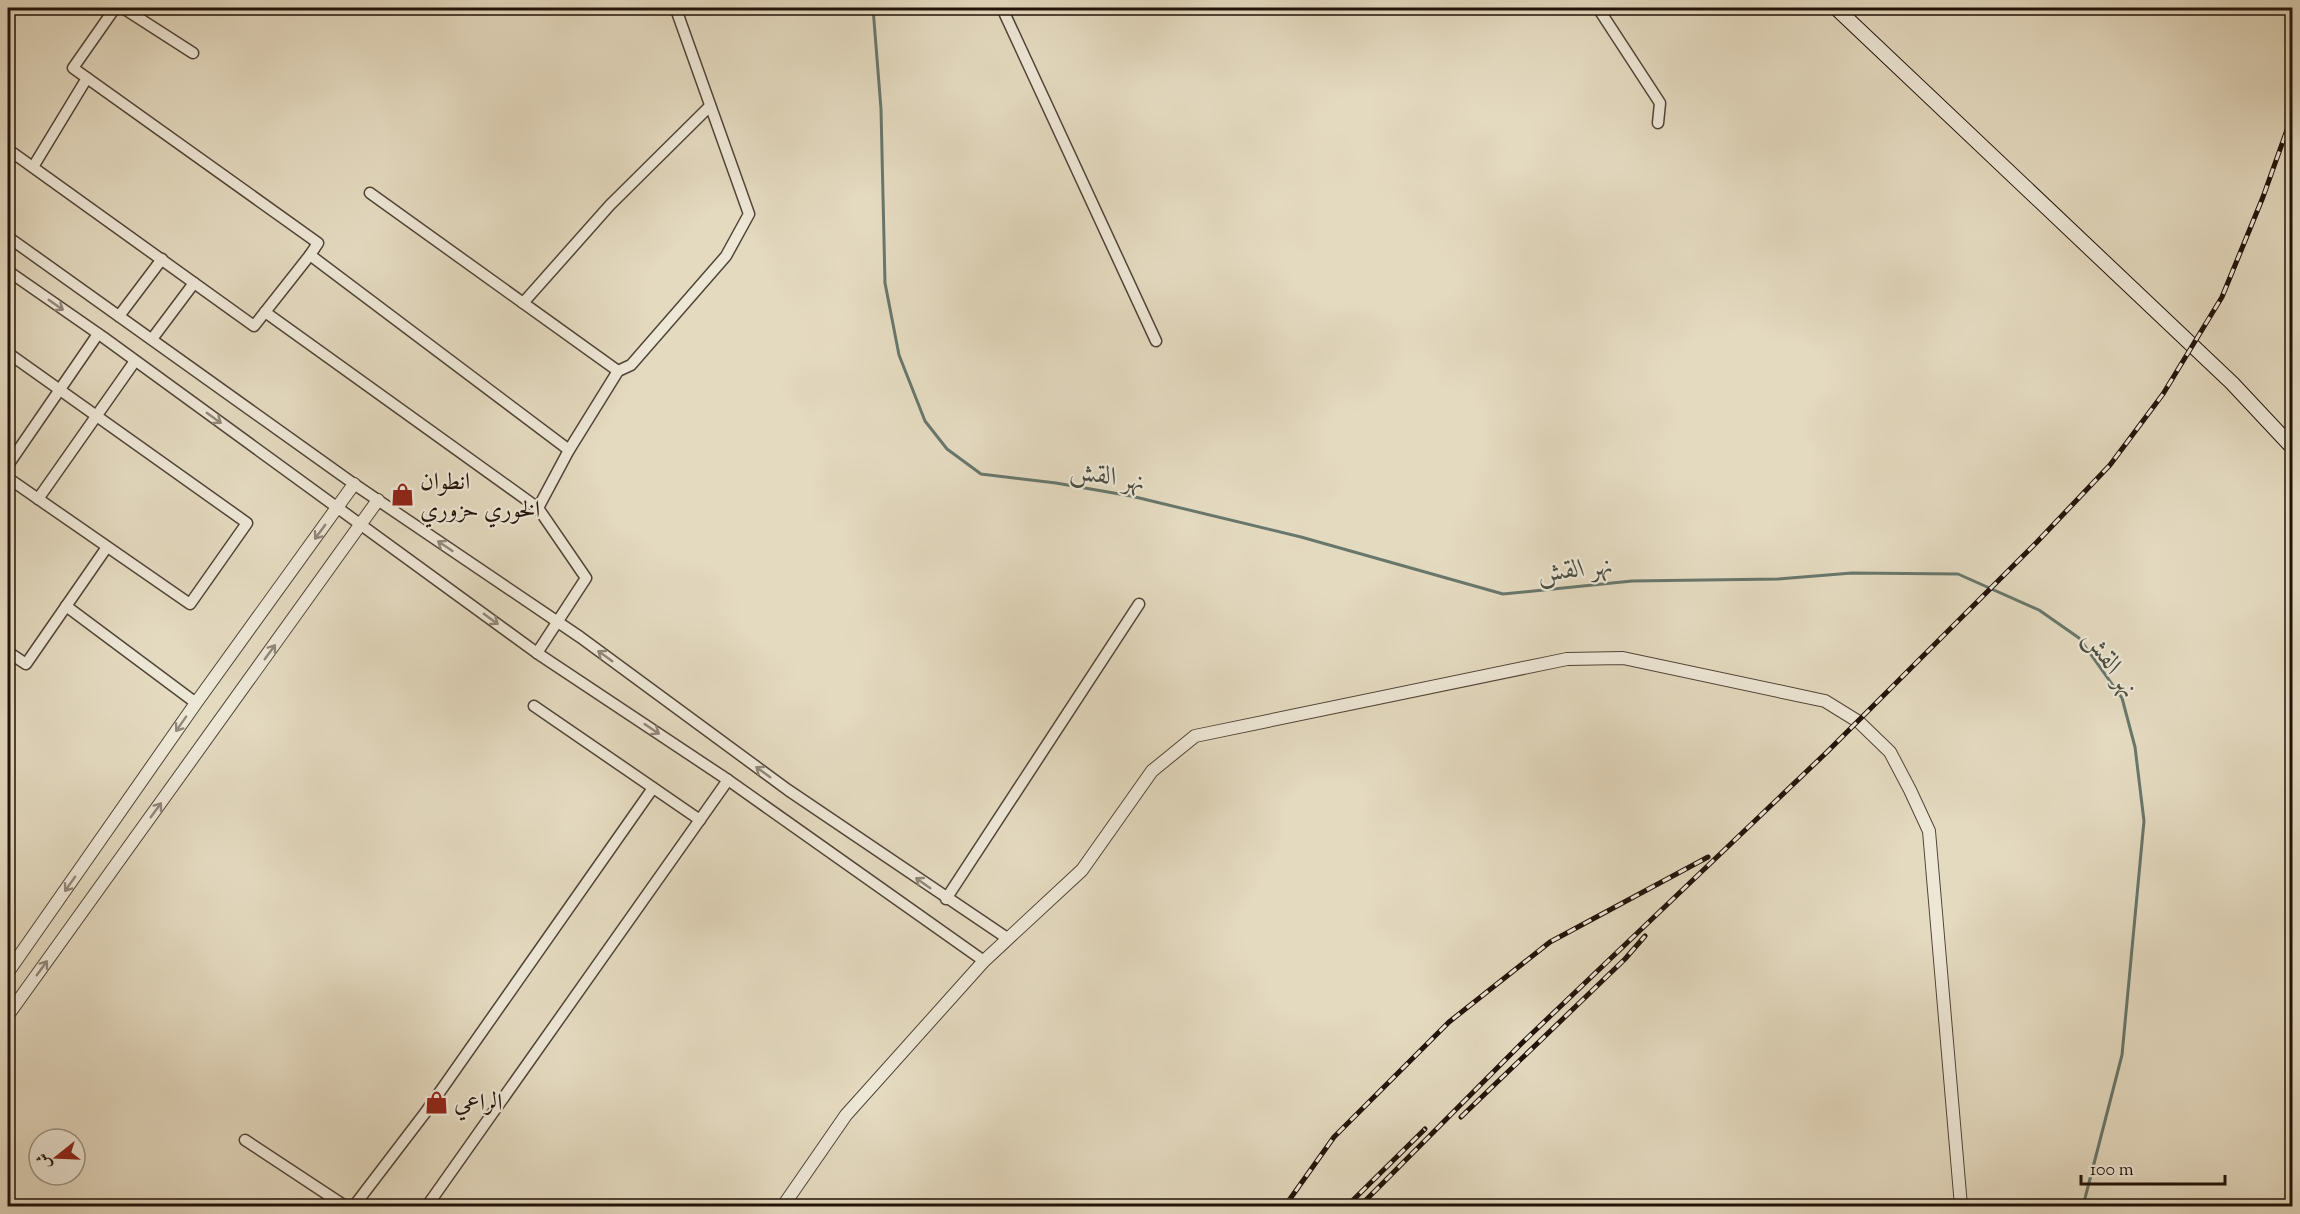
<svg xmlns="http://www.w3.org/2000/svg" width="2300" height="1214" viewBox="0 0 2300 1214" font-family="'Sorts Mill Goudy',Amiri,serif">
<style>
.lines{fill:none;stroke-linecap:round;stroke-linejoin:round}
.stream{stroke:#68776b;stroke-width:3}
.minor-casing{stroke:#524437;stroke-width:13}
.tertiary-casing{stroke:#524437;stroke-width:14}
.secondary-casing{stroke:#211209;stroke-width:16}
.minor{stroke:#ede7d6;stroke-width:10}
.tertiary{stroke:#ede7d6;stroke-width:12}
.secondary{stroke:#ede7d6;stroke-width:14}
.rail-casing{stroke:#211209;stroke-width:5}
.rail{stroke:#ede7d6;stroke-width:3;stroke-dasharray:9;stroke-linecap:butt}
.oneway{stroke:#91877a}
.labels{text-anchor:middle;stroke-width:4.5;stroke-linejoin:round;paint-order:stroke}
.poi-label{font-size:24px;fill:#211209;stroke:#ede7d6;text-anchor:start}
.water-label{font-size:26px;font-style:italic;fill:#4a4d42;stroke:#ede7d6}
</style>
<rect width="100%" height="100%" fill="#e4dac0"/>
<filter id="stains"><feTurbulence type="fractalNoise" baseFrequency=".00333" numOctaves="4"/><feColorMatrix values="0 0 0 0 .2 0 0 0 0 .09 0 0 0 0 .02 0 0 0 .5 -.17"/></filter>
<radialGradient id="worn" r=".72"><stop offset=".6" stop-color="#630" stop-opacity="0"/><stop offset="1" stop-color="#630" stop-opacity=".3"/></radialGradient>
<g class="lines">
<path class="stream" d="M 873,8 L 881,109 L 885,283 L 899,355 L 925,421 L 947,449 L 981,474 L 1056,483 L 1131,496 L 1301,537 L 1503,594 L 1632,581 L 1778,579 L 1852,573 L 1958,574 L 2039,610 L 2079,638 L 2122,698 L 2135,747 L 2144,821 L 2122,1055 L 2083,1206"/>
<defs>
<g id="minor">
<path d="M 123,8 L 193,53"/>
<path d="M 1002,8 L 1156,341"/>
<path d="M 1598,8 L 1660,103 L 1658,123"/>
<path d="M 8,12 L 11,8"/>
<path d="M 8,160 L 13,153 L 254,326 L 310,255 L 318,243 L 73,68 L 115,8"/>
<path d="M 33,167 L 87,78"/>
<path d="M 370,193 L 618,371"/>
<path d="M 8,237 L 354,484 L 580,637 L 788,790 L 1007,938"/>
<path d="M 310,255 L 569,450"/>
<path d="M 8,271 L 103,337 L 537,653 L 728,780 L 984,961"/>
<path d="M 523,303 L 610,205 L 710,106"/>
<path d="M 265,312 L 538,508"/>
<path d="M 119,316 L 162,259"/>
<path d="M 152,339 L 194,283"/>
<path d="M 8,353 L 247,523 L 190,604 L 8,478"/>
<path d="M 8,465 L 98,334"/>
<path d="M 38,499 L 135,361"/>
<path d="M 66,606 L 196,703"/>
<path d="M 8,652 L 26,664 L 107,547"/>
<path d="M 537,653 L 586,578 L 538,508 L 569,450 L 618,371 L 631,365 L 726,256 L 749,214 L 677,12"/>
<path d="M 534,706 L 700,820"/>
<path d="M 946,899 L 1139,604"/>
<path d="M 245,1140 L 345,1206"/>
<path d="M 354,1206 L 425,1113 L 653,788"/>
<path d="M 427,1206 L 728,780"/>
</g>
<g id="tertiary">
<path d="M 8,972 L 196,703 L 354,484"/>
<path d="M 8,1015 L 378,500"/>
<path d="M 783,1206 L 846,1115 L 984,961 L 1082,870 L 1152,771 L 1195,736 L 1567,659 L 1623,658 L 1825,701 L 1859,722 L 1890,752 L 1910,790 L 1929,831 L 1961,1206"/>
</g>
<path id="secondary" d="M 1836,8 L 2232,383 L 2292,447"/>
</defs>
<use href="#minor" class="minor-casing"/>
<use href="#tertiary" class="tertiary-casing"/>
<use href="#secondary" class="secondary-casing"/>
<use href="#minor" class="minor"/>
<use href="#tertiary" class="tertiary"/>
<use href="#secondary" class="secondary"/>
<defs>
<g id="rail">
<path d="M 1461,1117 L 1625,959 L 1645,936"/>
<path d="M 1285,1206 L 1334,1137 L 1449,1022 L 1550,942 L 1708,857"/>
<path d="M 1347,1206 L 1425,1129"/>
<path d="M 1360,1206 L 1522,1043 L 1827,752 L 2037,542 L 2110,465 L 2163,394 L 2222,297 L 2263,197 L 2292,116"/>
</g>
</defs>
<use href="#rail" class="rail-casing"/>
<use href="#rail" class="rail"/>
</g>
<defs><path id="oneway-shaft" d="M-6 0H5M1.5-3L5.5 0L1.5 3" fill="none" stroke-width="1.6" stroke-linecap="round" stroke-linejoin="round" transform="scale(1.5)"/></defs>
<g class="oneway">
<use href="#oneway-shaft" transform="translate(56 305) rotate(35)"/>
<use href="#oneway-shaft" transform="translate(214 418) rotate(36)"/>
<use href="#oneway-shaft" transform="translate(320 532) rotate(126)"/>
<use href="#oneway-shaft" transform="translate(445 546) rotate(-146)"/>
<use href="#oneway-shaft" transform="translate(491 619) rotate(36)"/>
<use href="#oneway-shaft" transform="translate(270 652) rotate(-54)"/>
<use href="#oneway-shaft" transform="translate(605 656) rotate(-144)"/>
<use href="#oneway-shaft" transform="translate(181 724) rotate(125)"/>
<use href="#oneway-shaft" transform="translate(652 729) rotate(34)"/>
<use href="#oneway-shaft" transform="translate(763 772) rotate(-144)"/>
<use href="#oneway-shaft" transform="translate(156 810) rotate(-54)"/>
<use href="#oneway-shaft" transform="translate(923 883) rotate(-145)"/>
<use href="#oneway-shaft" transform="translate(70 884) rotate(125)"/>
<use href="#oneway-shaft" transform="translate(42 968) rotate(-54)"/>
</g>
<defs>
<symbol id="shop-bare" viewBox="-9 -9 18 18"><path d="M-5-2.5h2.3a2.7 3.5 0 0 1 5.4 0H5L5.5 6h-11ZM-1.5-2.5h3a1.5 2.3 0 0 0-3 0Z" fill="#8f2418" stroke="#ede7d6" stroke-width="2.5" paint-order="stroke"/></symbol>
</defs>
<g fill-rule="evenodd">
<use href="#shop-bare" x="386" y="478" width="33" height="33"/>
<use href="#shop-bare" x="420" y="1086" width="33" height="33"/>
</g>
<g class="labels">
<g class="poi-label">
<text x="420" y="489">انطوان<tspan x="420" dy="28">الخوري حزوري</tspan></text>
<text x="454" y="1110">الراعي</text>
</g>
<g class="water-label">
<text transform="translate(1108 475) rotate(10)" y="9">نهر القش</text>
<text transform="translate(1575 568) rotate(-6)" y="9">نهر القش</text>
<text transform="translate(2112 663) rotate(56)" y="9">نهر القش</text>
</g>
</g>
<rect width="2300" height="1214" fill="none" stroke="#e4dac0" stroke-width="30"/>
<rect x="9" y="9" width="2282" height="1196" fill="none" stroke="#211209" stroke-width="3"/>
<rect x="15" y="15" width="2270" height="1184" fill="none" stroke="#211209" stroke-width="1.5"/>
<g transform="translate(57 1157) rotate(252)"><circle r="28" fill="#ede7d6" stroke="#9b9284" stroke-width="1.5"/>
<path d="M0-4.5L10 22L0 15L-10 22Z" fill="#8f2418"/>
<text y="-9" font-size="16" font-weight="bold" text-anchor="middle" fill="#211209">ش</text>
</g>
<path d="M2081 1175v9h144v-9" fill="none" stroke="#211209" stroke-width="3"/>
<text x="2090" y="1175" font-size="18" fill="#211209" stroke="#ede7d6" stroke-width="4.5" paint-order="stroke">100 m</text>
<rect width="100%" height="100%" filter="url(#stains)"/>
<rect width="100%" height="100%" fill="url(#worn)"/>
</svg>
